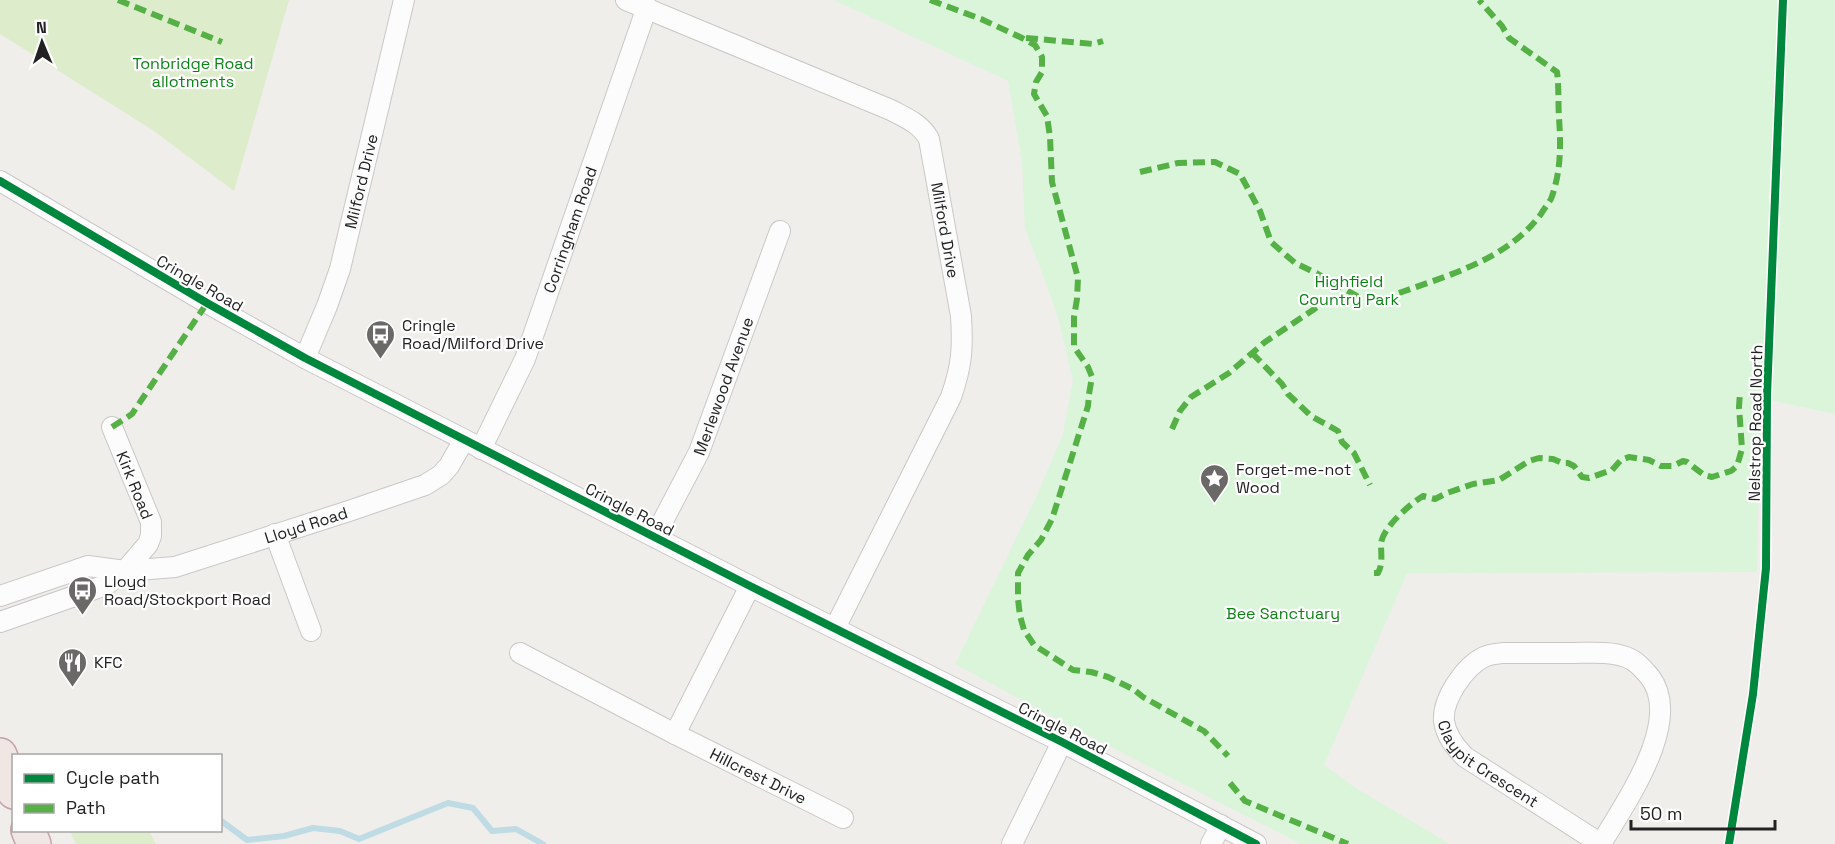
<svg xmlns="http://www.w3.org/2000/svg" width="1835" height="844" viewBox="0 0 1835 844" font-family="'Space Grotesk',sans-serif">
<style>
.grass{fill:#ddeccb}
.park{fill:#daf5da}
.lines{fill:none;stroke-linecap:round;stroke-linejoin:round}
.stream{stroke:#bfdbe3;stroke-width:6}
.minor-casing{stroke:#c9c8c7;stroke-width:22}
.trunk-casing{stroke:#c5a2ac;stroke-width:36}
.minor{stroke:#fdfcfc;stroke-width:20}
.trunk{stroke:#f0e6e4;stroke-width:33}
.quiet{stroke:#55b145;stroke-width:6;stroke-dasharray:12 6;stroke-linecap:butt}
.cycleway-casing{stroke:#fff;stroke-width:11}
.cycleway{stroke:#00873e;stroke-width:8}
.labels{text-anchor:middle;stroke-width:4.5;stroke-linejoin:round;paint-order:stroke}
.park-label{font-size:16px;fill:#0c8416;stroke:#fff}
.street-label{font-size:16px;fill:#222;stroke:#fff}
.poi-label{font-size:16px;fill:#222;stroke:#fff;text-anchor:start}
</style>
<rect width="100%" height="100%" fill="#f0eeeb"/>
<g class="grass">
<path d="M 0,0 L 289,0 L 234,191 L 154,131 L 0,34 Z"/>
<path d="M 70,831 L 149,831 L 156,844 L 76,844 Z"/>
</g>
<path class="park" d="M 834,0 L 1835,0 L 1835,414 L 1760,398 L 1757,572 L 1407,573 L 1324,765 L 1354,787 L 1450,844 L 1301,844 L 1066,724 L 955,664 L 1037,495 L 1063,434 L 1073,380 L 1058,318 L 1040,267 L 1025,229 L 1022,162 L 1008,81 Z"/>
<g class="lines">
<path class="stream" d="M 220,820 L 247,840 L 284,836 L 313,828 L 340,831 L 359,839 L 448,803 L 473,808 L 492,831 L 516,829 L 543,844"/>
<defs>
<g id="minor">
<path id="s1" d="M 626,0 L 891,110 C 906,118 921,124 929,139 L 961,316 C 963,349 962,365 951,397 L 835,628"/>
<path d="M 0,181 L 207,303 L 305,358 L 750,586 L 1062,742 L 1256,844"/>
<path id="s2" d="M 305,358 L 327,306 L 340,269 L 404,0"/>
<path id="s3" d="M 481,449 L 525,359 L 647,7"/>
<path d="M 275,534 L 311,631"/>
<path id="s4" d="M 655,536 L 699,452 L 780,231"/>
<path id="s5" d="M 0,596 L 88,566 L 125,571 L 175,567 L 349,511 L 425,485 L 441,475 L 449,466 L 464,440"/>
<path d="M 0,622 L 106,585 L 125,571 L 148,544 L 151,536 L 151,522 L 112,427"/>
<path id="s6" d="M 520,653 L 675,734 L 843,818"/>
<path d="M 675,734 L 750,586"/>
<path d="M 1012,844 L 1062,742"/>
<path d="M 1211,844 L 1221,825"/>
<path id="s7" d="M 1601,844 C 1624,804 1684,722 1650,677 C 1643,669 1637,661 1626,657 C 1609,651 1590,653 1572,653 C 1549,653 1526,653 1503,653 C 1497,654 1490,654 1484,657 C 1465,666 1442,699 1444,721 C 1446,736 1455,747 1465,757 L 1601,844"/>
</g>
<g id="trunk">
<path d="M 0,755 L 14,792"/>
<path d="M 28,830 L 34,844"/>
</g>
</defs>
<use href="#minor" class="minor-casing"/>
<use href="#trunk" class="trunk-casing"/>
<use href="#minor" class="minor"/>
<use href="#trunk" class="trunk"/>
<g class="quiet">
<path d="M 118,0 L 222,42"/>
<path d="M 930,0 L 981,19 L 1020,37 L 1035,45 L 1042,57 L 1042,72 L 1036,82 L 1034,94 L 1047,116 L 1050,137 L 1052,182 L 1078,278 L 1077,299 L 1074,317 L 1074,347 L 1088,367 L 1092,377 L 1089,394 L 1088,406 L 1052,519 L 1041,540 L 1028,555 L 1018,573 L 1018,599 L 1020,616 L 1024,630 L 1034,645 L 1073,670 L 1091,672 L 1108,677 L 1133,689 L 1143,697 L 1204,731 L 1228,756"/>
<path d="M 1026,38 L 1093,44 L 1103,41"/>
<path d="M 1140,172 L 1178,163 L 1215,162 L 1240,174 L 1260,211 L 1271,242 L 1295,263 L 1318,274 L 1362,299"/>
<path d="M 1399,293 C 1449,275 1508,259 1541,214 C 1544,209 1548,204 1551,199 C 1561,172 1561,146 1559,118 C 1558,102 1559,87 1557,72 L 1509,38 L 1502,26 L 1479,0"/>
<path d="M 1252,353 L 1282,384 L 1288,394 L 1311,416 L 1338,431 L 1342,442 L 1354,453 L 1370,485"/>
<path d="M 112,427 L 132,414 L 207,303"/>
<path d="M 1172,429 L 1180,411 L 1191,397 L 1229,373 L 1265,342 L 1319,306"/>
<path d="M 1374,573 L 1378,573 C 1383,564 1381,554 1381,544 C 1382,528 1409,505 1423,496 L 1435,499 L 1447,493 L 1473,484 L 1499,480 L 1529,461 L 1539,458 L 1553,459 L 1562,463 L 1568,463 L 1574,466 L 1582,477 L 1589,478 L 1612,470 L 1621,460 L 1629,457 L 1649,460 L 1661,466 L 1673,466 L 1683,461 L 1687,462 L 1704,475 L 1712,477 L 1731,471 L 1737,466 L 1742,449 L 1739,407 L 1740,392"/>
<path d="M 1230,783 L 1245,801 L 1348,844"/>
</g>
<defs>
<g id="cycleway">
<path d="M 0,181 L 207,303 L 305,358 L 750,586 L 1062,742 L 1256,844"/>
<path d="M 1729,844 L 1753,694 L 1766,568 L 1767,395 L 1783,0"/>
</g>
</defs>
<use href="#cycleway" class="cycleway-casing"/>
<use href="#cycleway" class="cycleway"/>
</g>
<defs>
<symbol id="bus-pin" viewBox="-11 -11 22 30"><path d="M0 17L-7.5 6A9.5 9.5 0 1 1 7.5 6Z" fill="#6a6968" stroke="#fff"/><path d="M-5-6H5V4H4V6H2V4H-2V6H-4V4H-5ZM-3.5-4V0h7V-4ZM-3.5 1.2v1.5H-2V1.2ZM2 1.2v1.5H3.5V1.2Z" fill="#fff"/></symbol>
<symbol id="sight-pin" viewBox="-11 -11 22 30"><path d="M0 17L-7.5 6A9.5 9.5 0 1 1 7.5 6Z" fill="#6a6968" stroke="#fff"/><path d="M0-6L1.8-2.2L6-1.7L2.9 1.2L3.7 5.4L0 3.3L-3.7 5.4L-2.9 1.2L-6-1.7L-1.8-2.2Z" fill="#fff"/></symbol>
<symbol id="restaurant-pin" viewBox="-11 -11 22 30"><path d="M0 17L-7.5 6A9.5 9.5 0 1 1 7.5 6Z" fill="#6a6968" stroke="#fff"/><path d="M-5-6h1v4h1v-4h1v4h1v-4h1v5L-1.5 .5V6h-2V.5L-5-1ZM5-6V6H3V1.5H1.5Q1.5-4 5-6Z" fill="#fff"/></symbol>
</defs>
<g fill-rule="evenodd">
<use href="#bus-pin" x="364" y="318" width="33" height="45"/>
<use href="#sight-pin" x="1198" y="462" width="33" height="45"/>
<use href="#bus-pin" x="66" y="574" width="33" height="45"/>
<use href="#restaurant-pin" x="56" y="646" width="33" height="45"/>
</g>
<g class="labels">
<g class="park-label">
<text x="193" y="69">Tonbridge Road<tspan x="193" dy="18">allotments</tspan></text>
<text x="1349" y="287">Highfield<tspan x="1349" dy="18">Country Park</tspan></text>
<text x="1283" y="619">Bee Sanctuary</text>
</g>
<g class="street-label">
<text dy="6" stroke="none"><textPath href="#s2" startOffset="186">Milford Drive</textPath></text>
<text dy="6" stroke="none"><textPath href="#s3" startOffset="237">Corringham Road</textPath></text>
<text dy="6" stroke="none"><textPath href="#s1" startOffset="428">Milford Drive</textPath></text>
<text transform="translate(200 283) rotate(30)" y="6">Cringle Road</text>
<text dy="6" stroke="none"><textPath href="#s4" startOffset="165">Merlewood Avenue</textPath></text>
<text transform="translate(1755 423) rotate(-89)" y="6">Nelstrop Road North</text>
<text transform="translate(135 485) rotate(68)" y="6">Kirk Road</text>
<text transform="translate(630 509) rotate(27)" y="6">Cringle Road</text>
<text dy="6" stroke="none"><textPath href="#s5" startOffset="318">Lloyd Road</textPath></text>
<text transform="translate(1063 728) rotate(27)" y="6">Cringle Road</text>
<text dy="6" stroke="none"><textPath href="#s7" startOffset="500">Claypit Crescent</textPath></text>
<text dy="6" stroke="none"><textPath href="#s6" startOffset="268">Hillcrest Drive</textPath></text>
</g>
<g class="poi-label">
<text x="402" y="331">Cringle<tspan x="402" dy="18">Road/Milford Drive</tspan></text>
<text x="1236" y="475">Forget-me-not<tspan x="1236" dy="18">Wood</tspan></text>
<text x="104" y="587">Lloyd<tspan x="104" dy="18">Road/Stockport Road</tspan></text>
<text x="94" y="668">KFC</text>
</g>
</g>
<rect x="12" y="754" width="210" height="78" fill="#ffffff" stroke="#a7a7a7" stroke-width="1.5"/>
<rect x="24" y="774" width="30" height="9" fill="#00873e" stroke="#a7a7a7" stroke-width="1.5"/>
<text x="66" y="784" font-size="18" fill="#222222">Cycle path</text>
<rect x="24" y="804" width="30" height="9" fill="#55b145" stroke="#a7a7a7" stroke-width="1.5"/>
<text x="66" y="814" font-size="18" fill="#222222">Path</text>
<g transform="translate(42 42) rotate(358)" stroke="#ffffff" stroke-width="4.5" paint-order="stroke">
<path d="M0-4.5L10 22L0 15L-10 22Z" fill="#222222"/>
<text y="-9" font-size="16" font-weight="bold" text-anchor="middle" fill="#222222">N</text>
</g>
<path d="M1631 820v9h144v-9" fill="none" stroke="#222222" stroke-width="3"/>
<text x="1640" y="820" font-size="18" fill="#222222" stroke="#ffffff" stroke-width="4.5" paint-order="stroke">50 m</text>
</svg>
